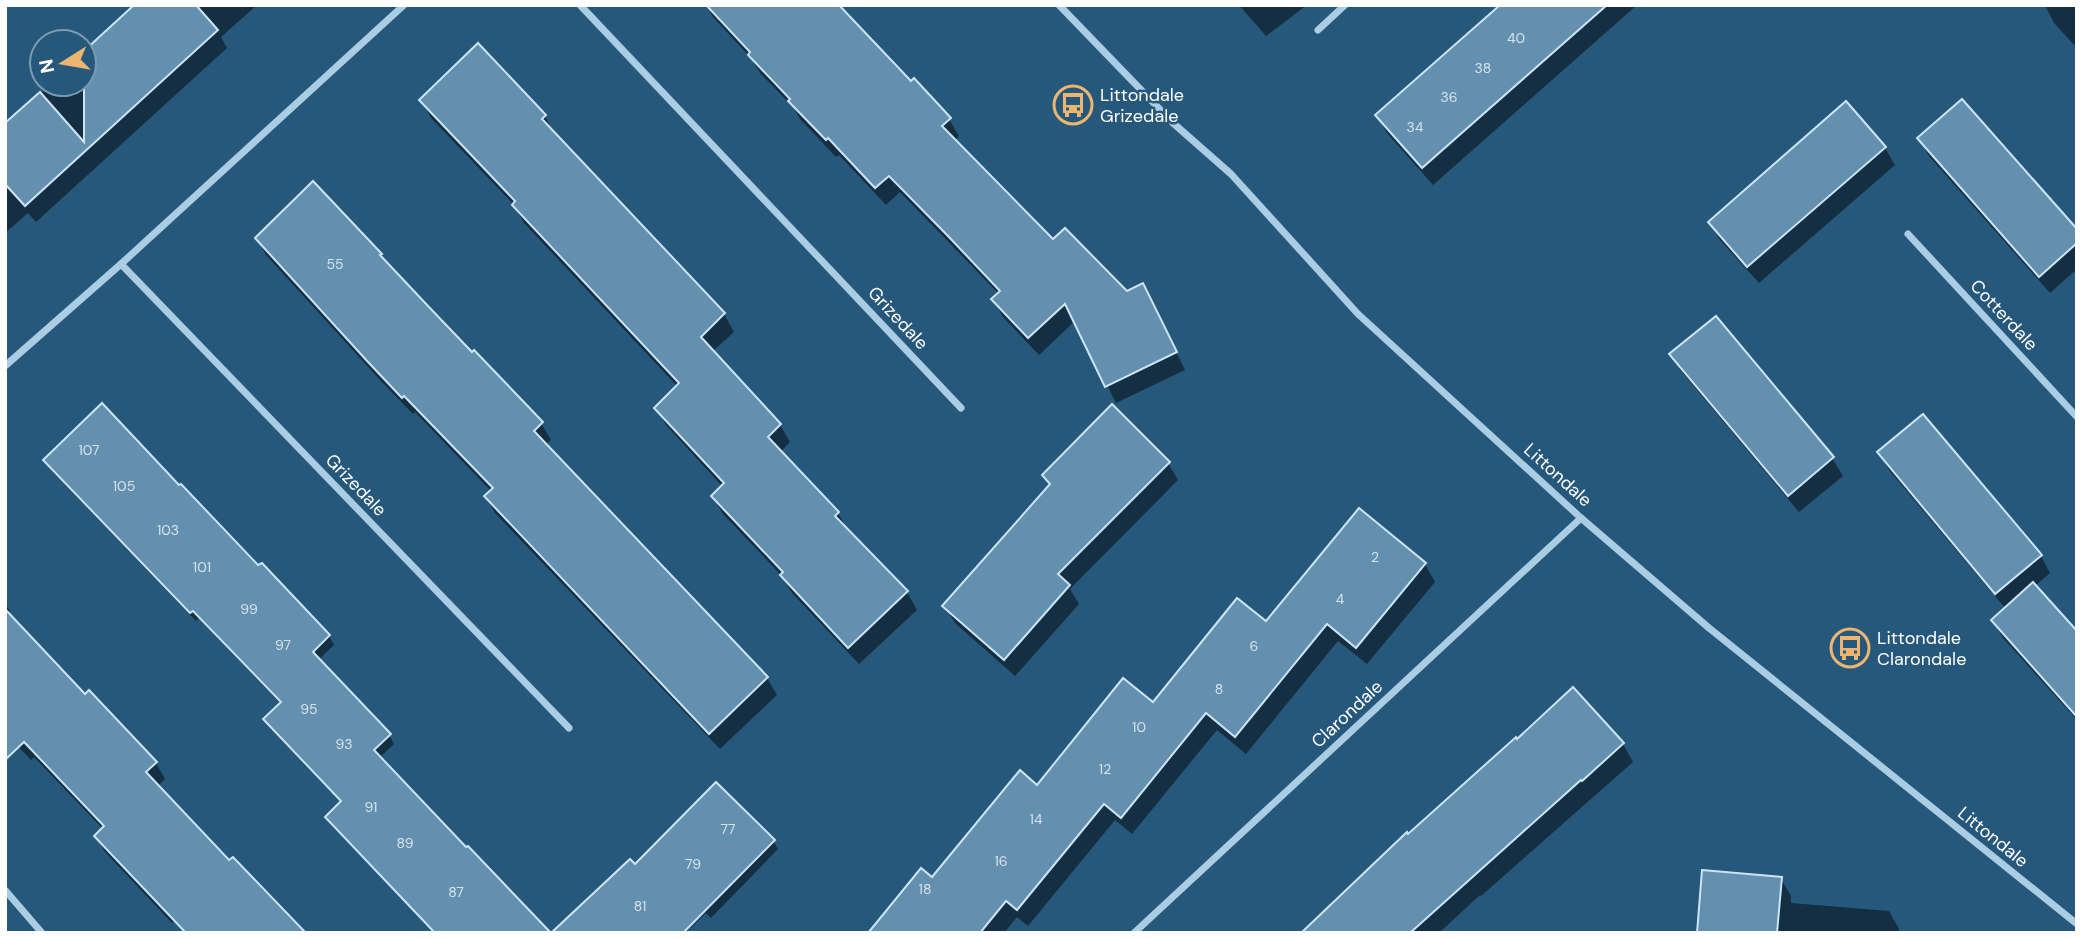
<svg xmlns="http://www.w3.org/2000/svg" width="2082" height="938" viewBox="0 0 2082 938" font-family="'DM Sans',sans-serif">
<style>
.shadow{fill:#0007}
.building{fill:#6390af;stroke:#cde4f4;stroke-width:2}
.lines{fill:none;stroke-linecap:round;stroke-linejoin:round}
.minor{stroke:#abcde4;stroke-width:7}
.labels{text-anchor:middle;stroke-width:5;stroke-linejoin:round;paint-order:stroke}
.number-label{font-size:14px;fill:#d8e3eb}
.poi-label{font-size:18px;fill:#fff;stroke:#26587c;text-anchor:start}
.street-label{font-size:18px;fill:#fff;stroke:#26587c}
</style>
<rect width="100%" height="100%" fill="#26587c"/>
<g class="shadow">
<path d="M 137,5 L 257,5 L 221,37 L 227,48 L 36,222 L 28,213 L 5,233 L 5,126 L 51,84 L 84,84 L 84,54 Z"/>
<path d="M 706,5 L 840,5 L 858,24 L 864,34 L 911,83 L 949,119 L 959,136 L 954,141 L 1053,242 L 1126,293 L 1143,285 L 1185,370 L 1116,403 L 1075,321 L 1039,355 L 1003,317 L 993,299 L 999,294 L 900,192 L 886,205 L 839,155 L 836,157 L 800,119 L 794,108 L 760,73 L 751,58 L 713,17 Z"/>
<path d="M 1239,5 L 1307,5 L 1266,36 Z"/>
<path d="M 1503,5 L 1637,5 L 1433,185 L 1387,133 L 1377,116 Z"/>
<path d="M 2045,5 L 2077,5 L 2077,48 L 2054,23 Z"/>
<path d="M 478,46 L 545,116 L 554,134 L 724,314 L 734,332 L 712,352 L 780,425 L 790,442 L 780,452 L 838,513 L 848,531 L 907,592 L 917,610 L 859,664 L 792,593 L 781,575 L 723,514 L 713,497 L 723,487 L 666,425 L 656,408 L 678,387 L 524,223 L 514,205 L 431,118 L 421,100 Z"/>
<path d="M 1919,138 L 2077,232 L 2077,269 L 2050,293 L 1929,156 Z"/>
<path d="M 1885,148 L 1895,165 L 1759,283 L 1720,240 L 1710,222 Z"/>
<path d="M 313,184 L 381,255 L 386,264 L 541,423 L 551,440 L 545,445 L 767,678 L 777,695 L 720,749 L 495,513 L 486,497 L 491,491 L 415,412 L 413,414 L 379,379 L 266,255 L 257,238 Z"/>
<path d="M 1715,318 L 1832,458 L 1843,476 L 1799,512 L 1682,372 L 1672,355 Z"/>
<path d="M 1879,453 L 2039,554 L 1993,594 L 1889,470 Z"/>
<path d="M 45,460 L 258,568 L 329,636 L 334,645 L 318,660 L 389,735 L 394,744 L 379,758 L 435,933 L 332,826 L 327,817 L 342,803 L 270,728 L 265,719 L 281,704 L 199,618 L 196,621 L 50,469 Z"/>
<path d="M 1168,463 L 1178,480 L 1070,589 L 1079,604 L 1015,676 L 955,623 L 945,606 L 1050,486 L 1044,475 Z"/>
<path d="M 2041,556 L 2050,573 L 2035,586 L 2077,632 L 2077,720 L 2003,638 L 1993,621 L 2006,609 L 1995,596 Z"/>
<path d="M 1425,564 L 1435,582 L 1367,664 L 1338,641 L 1246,754 L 1217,730 L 1132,834 L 1115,820 L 1028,926 L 1017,917 L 1004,933 L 870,933 L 1037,787 L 1266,624 Z"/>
<path d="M 5,603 L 10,611 L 8,614 L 85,696 L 88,693 L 156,763 L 165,779 L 157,787 L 229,863 L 172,923 L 105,852 L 96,836 L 103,829 L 34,757 L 31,760 L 5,733 Z"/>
<path d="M 1573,690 L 1623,744 L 1633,762 L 1481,896 L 1480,895 L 1439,933 L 1313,933 Z"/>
<path d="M 773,841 L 778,849 L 711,918 L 706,913 L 685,933 L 563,933 L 635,867 Z"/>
<path d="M 1781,879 L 1791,896 L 1791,903 L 1889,911 L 1899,929 L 1898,933 L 1699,933 Z"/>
</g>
<g class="building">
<path d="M 134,5 L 196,5 L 218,30 L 25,206 L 5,184 L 5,123 L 40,92 L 84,142 L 84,51 Z"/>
<path d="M 706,5 L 839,5 L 911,81 L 914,78 L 951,118 L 942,126 L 1053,239 L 1065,228 L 1127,291 L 1143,283 L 1177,352 L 1105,387 L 1065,304 L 1028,338 L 991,299 L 1000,291 L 947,235 L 889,176 L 875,188 L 828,138 L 826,140 L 788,101 L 790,99 L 748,55 L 750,52 Z"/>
<path d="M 1500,5 L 1607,5 L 1422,168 L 1375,115 Z"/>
<path d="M 478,43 L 546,115 L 542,119 L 725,313 L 701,337 L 781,424 L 768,437 L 839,512 L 835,516 L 908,591 L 848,648 L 780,575 L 783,572 L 711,496 L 724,483 L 654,408 L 679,383 L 512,205 L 515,201 L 419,100 Z"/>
<path d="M 1962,99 L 2077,229 L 2077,243 L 2039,277 L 1917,138 Z"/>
<path d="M 1846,101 L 1886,147 L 1747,267 L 1708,222 Z"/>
<path d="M 313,181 L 382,254 L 380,255 L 428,306 L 472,352 L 474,350 L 543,422 L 534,431 L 768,677 L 709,734 L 484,496 L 493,488 L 404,396 L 402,398 L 368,362 L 255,238 Z"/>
<path d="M 1716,316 L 1834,457 L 1788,496 L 1669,354 Z"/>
<path d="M 102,403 L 179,485 L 181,484 L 258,565 L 262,563 L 330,635 L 313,652 L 391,734 L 374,750 L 466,847 L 468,846 L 551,933 L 630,859 L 635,864 L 716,782 L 775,840 L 683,933 L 435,933 L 325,817 L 341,801 L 263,719 L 281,702 L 193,611 L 190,613 L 43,460 Z"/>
<path d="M 1112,404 L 1170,462 L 1058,574 L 1070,585 L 1004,660 L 942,606 L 1050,484 L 1042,475 Z"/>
<path d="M 1923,414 L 2042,555 L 1995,594 L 1877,452 Z"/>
<path d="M 1359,508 L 1426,563 L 1356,648 L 1327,624 L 1235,737 L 1206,713 L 1121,818 L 1104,804 L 1017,910 L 1006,901 L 980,933 L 868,933 L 921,868 L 932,877 L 1020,770 L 1037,785 L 1123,678 L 1153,702 L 1237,598 L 1266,621 Z"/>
<path d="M 2033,582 L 2077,631 L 2077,717 L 1991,620 Z"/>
<path d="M 5,609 L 85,694 L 89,690 L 157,762 L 146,772 L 229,860 L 233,857 L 306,933 L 186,933 L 94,836 L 104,826 L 24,742 L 5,760 Z"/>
<path d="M 1573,687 L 1624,743 L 1582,781 L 1581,780 L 1410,933 L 1301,933 L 1407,832 L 1408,834 L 1516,737 L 1517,739 Z"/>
<path d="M 1702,870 L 1782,877 L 1777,933 L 1697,933 Z"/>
</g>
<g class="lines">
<g class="minor">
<path d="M 580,5 L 961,408"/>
<path d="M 1059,5 L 1173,123 L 1231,174 L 1358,314 L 1581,518 L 1709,628 L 2077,924"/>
<path d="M 1318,30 L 1345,5"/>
<path d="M 1908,234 L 2077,417"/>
<path d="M 121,264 L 569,728"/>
<path d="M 5,366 L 121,264 L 404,5"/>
<path d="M 5,890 L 42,933"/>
<path d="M 1134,933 L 1581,518"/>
</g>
</g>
<defs>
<symbol id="bus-ring" viewBox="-11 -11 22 22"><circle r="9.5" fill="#26587c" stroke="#edb670" stroke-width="1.5"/><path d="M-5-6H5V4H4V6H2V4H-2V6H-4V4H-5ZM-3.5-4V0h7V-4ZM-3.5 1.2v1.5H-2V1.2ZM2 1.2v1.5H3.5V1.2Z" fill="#edb670"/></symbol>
</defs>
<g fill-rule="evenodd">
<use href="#bus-ring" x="1051" y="83" width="44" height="44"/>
<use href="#bus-ring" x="1828" y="626" width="44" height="44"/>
</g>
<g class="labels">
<g class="number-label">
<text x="1516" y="43">40</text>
<text x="1483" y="73">38</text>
<text x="1449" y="102">36</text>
<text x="1415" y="132">34</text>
<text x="335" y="269">55</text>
<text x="89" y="455">107</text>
<text x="124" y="491">105</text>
<text x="168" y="535">103</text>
<text x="1375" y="562">2</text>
<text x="202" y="572">101</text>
<text x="1340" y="604">4</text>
<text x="249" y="614">99</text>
<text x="283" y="650">97</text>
<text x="1254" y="651">6</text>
<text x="1219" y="694">8</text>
<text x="309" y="714">95</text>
<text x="1139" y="732">10</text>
<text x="344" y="749">93</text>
<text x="1105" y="774">12</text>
<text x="371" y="812">91</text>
<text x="1036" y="824">14</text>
<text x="728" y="834">77</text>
<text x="405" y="848">89</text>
<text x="1001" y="866">16</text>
<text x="693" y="869">79</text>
<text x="925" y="894">18</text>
<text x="456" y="897">87</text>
<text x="640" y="911">81</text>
</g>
<g class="poi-label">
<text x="1100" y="101">Littondale<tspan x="1100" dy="21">Grizedale</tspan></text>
<text x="1877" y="644">Littondale<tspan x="1877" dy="21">Clarondale</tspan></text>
</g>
<g class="street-label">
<text transform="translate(2004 315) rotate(47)" y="6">Cotterdale</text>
<text transform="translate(898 318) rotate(47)" y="6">Grizedale</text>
<text transform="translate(1558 475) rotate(42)" y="6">Littondale</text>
<text transform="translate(356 485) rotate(46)" y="6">Grizedale</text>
<text transform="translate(1347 714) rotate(-43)" y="6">Clarondale</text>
<text transform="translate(1993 837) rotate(39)" y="6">Littondale</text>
</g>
</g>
<rect width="2082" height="938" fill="none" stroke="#ffffff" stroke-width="14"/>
<g transform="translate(63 63) rotate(259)"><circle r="33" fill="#26587c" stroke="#7d9bb0" stroke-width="2"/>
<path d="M0-5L12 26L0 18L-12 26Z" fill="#edb670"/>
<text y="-10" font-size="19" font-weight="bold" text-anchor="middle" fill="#ffffff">N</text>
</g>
</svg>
